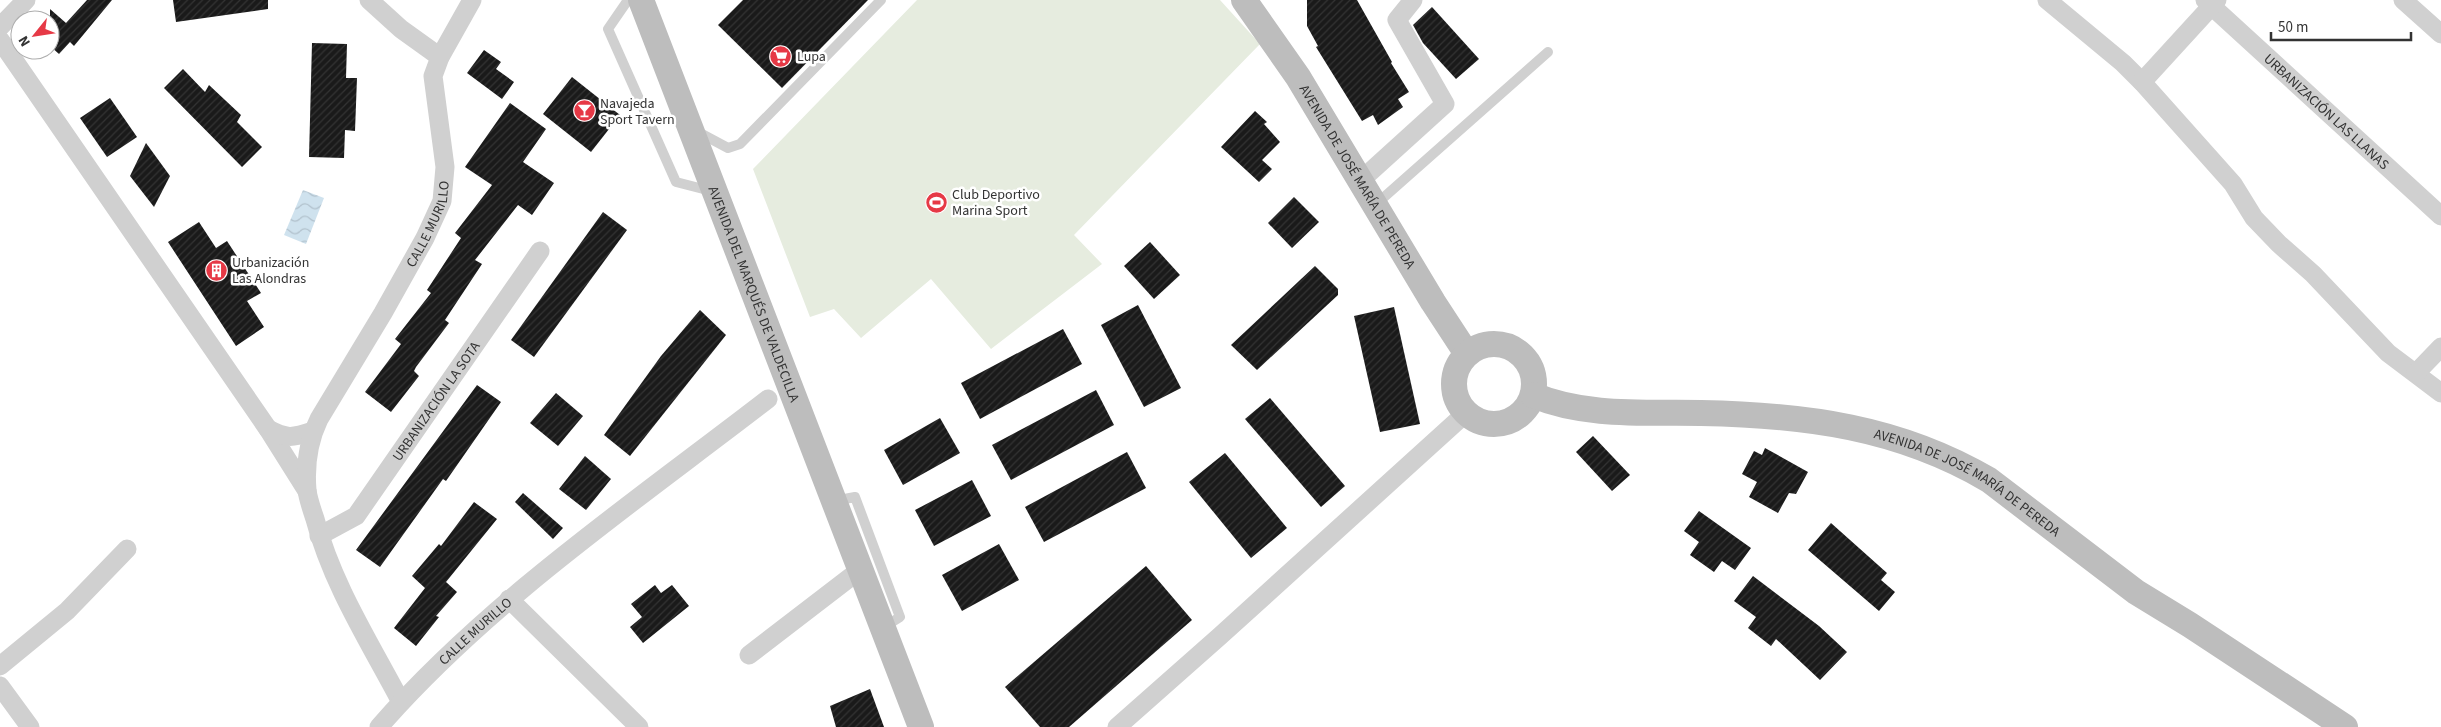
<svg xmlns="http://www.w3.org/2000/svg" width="2441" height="727" viewBox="0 0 2441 727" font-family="'Source Sans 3',sans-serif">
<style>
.grass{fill:#e6ecdf}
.water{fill:url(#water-waves)}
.building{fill:url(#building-hatch)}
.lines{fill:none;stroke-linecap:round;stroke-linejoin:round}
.lane{stroke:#d0d0d0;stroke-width:10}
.street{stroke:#d0d0d0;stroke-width:19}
.secondary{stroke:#bdbdbd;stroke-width:26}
.labels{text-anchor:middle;stroke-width:5;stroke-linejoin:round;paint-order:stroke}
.poi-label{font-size:14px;fill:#333;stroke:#fff;text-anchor:start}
.street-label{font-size:14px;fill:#333;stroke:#fff}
</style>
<defs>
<pattern id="water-waves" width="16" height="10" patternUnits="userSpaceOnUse" patternTransform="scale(1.25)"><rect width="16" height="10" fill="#cfe2ee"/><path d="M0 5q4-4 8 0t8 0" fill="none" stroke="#b2c2cd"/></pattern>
<pattern id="building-hatch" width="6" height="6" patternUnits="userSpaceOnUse" patternTransform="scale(1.25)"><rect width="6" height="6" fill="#1a1a1a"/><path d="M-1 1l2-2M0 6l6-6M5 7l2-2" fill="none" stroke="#333"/></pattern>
</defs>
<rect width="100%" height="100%" fill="#fff"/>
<path class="grass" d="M 917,0 L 1220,0 L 1260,44 L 1074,235 L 1102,264 L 991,349 L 931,279 L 861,338 L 834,309 L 810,317 L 753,169 Z"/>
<path class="water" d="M 303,190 L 324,198 L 306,244 L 284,235 Z"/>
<g class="building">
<path d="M 87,0 L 112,0 L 74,46 L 70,42 L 59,54 L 50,46 L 50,9 L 66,23 Z"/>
<path d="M 173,0 L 268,0 L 268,9 L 176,22 Z"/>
<path d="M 743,0 L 868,0 L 782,88 L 718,25 Z"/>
<path d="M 1307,0 L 1357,0 L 1392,62 L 1391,63 L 1409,92 L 1398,99 L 1403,107 L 1378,125 L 1373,115 L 1362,121 L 1316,47 L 1318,46 L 1307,26 Z"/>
<path d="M 1432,7 L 1479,59 L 1456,79 L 1423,43 L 1413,25 Z"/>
<path d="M 312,43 L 347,44 L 346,78 L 357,78 L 355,131 L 345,130 L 344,158 L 309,157 Z"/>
<path d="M 484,50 L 501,62 L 496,69 L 514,82 L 502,99 L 467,73 Z"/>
<path d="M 183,69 L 205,92 L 209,85 L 241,115 L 237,122 L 262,147 L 242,167 L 164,88 Z"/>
<path d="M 572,77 L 620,115 L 591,152 L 543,114 Z"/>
<path d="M 110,98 L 137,137 L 107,157 L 80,118 Z"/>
<path d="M 510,103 L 546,129 L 523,162 L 554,183 L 532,215 L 518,205 L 475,260 L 482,264 L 445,320 L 449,323 L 416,367 L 414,371 L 419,376 L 391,412 L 365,392 L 401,344 L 395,339 L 431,293 L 427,290 L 461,238 L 455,233 L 492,185 L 465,167 Z"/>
<path d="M 1255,111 L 1267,122 L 1264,124 L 1280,142 L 1262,160 L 1272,169 L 1259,182 L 1221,147 Z"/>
<path d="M 146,143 L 170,176 L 154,207 L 130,176 Z"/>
<path d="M 1294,197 L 1319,222 L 1292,248 L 1268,223 Z"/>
<path d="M 603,212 L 627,230 L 534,357 L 511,340 Z"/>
<path d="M 199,222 L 216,248 L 227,241 L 261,293 L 247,301 L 264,327 L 236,346 L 168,242 Z"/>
<path d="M 1150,242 L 1180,275 L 1154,299 L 1124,266 Z"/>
<path d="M 1315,266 L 1338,289 L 1338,295 L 1257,370 L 1231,345 Z"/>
<path d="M 1138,305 L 1181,388 L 1144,407 L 1101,325 Z"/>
<path d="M 1394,307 L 1420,424 L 1380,432 L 1354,316 Z"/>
<path d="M 700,310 L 726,335 L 630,456 L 604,435 L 661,356 Z"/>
<path d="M 1063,329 L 1082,364 L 980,419 L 961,383 Z"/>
<path d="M 477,385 L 501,402 L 446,481 L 443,479 L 380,567 L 356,550 Z"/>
<path d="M 1096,390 L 1114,425 L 1011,480 L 992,445 Z"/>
<path d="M 556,393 L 583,416 L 558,446 L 530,423 Z"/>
<path d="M 1270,398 L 1345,486 L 1321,507 L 1245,419 Z"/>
<path d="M 940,418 L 960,453 L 903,485 L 884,450 Z"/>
<path d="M 1593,436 L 1630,475 L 1612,491 L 1576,452 Z"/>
<path d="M 1765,448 L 1808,472 L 1796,494 L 1789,493 L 1778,513 L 1749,497 L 1757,482 L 1742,474 L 1754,451 L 1762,455 Z"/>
<path d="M 1127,452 L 1146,488 L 1044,542 L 1025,507 Z"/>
<path d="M 1225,453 L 1287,528 L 1251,558 L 1189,482 Z"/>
<path d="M 585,456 L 611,479 L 586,510 L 559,489 Z"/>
<path d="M 972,480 L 991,516 L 934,546 L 915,510 Z"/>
<path d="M 523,493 L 563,528 L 553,539 L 515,502 Z"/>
<path d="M 474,502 L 497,519 L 446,582 L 457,592 L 436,616 L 439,617 L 416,646 L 394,628 L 425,588 L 412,576 L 439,544 L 441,546 Z"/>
<path d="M 1699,511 L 1751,548 L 1735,570 L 1722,561 L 1714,572 L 1690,555 L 1699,542 L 1684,531 Z"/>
<path d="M 1831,523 L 1887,573 L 1881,580 L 1895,592 L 1879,611 L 1808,550 Z"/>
<path d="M 999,544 L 1019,580 L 962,611 L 942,575 Z"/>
<path d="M 1146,566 L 1192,620 L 1069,727 L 1040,727 L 1005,687 Z"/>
<path d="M 1753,576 L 1819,626 L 1847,652 L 1820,680 L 1776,639 L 1771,646 L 1748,628 L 1756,617 L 1734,601 Z"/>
<path d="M 655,585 L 661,593 L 672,585 L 689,606 L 643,643 L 630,627 L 642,617 L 631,604 Z"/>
<path d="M 870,689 L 884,727 L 836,727 L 830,706 Z"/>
</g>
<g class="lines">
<g class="lane">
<path d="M 628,0 L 608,29 L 676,182 L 711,191"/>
<path d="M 698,132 L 728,148 L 740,144 L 881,0"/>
<path d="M 1374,206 L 1548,52"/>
<path d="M 834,501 L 855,497 L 900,617 L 884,627"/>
</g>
<g class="street">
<path d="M 369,0 L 401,29 L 440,57"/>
<path d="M 2047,0 L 2123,63 L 2142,82 L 2233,184 L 2254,218 L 2279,244 L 2313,274 L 2388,353 L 2441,393"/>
<path id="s1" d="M 2205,0 L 2441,216"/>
<path d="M 2403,0 L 2441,34"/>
<path d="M 0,27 L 26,0"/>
<path d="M 0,40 L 268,429 L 307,491"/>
<path d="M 2142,82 L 2217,0"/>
<path d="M 1359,182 L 1445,104 L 1397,20 L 1413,0"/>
<path d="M 2416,373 L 2441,347"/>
<path d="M 268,429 C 287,439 292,438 313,431"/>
<path id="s2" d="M 319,536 L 356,516 L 540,251"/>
<path d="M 509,599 L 639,727"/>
<path d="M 749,655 L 861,569"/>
<path d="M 0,666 L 67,611 L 127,549"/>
<path d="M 0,686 L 30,727"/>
<path id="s3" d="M 401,702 C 370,643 332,584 315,519 C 312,510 308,499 307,490 C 305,466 309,440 319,419 L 383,313 L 425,238 L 442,201 L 445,167 L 433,76 L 440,57 L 472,0"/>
<path id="s4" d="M 379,727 C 489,601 636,501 768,399"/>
<path d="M 1117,727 L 1220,636 L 1466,413"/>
</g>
<g class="secondary">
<path id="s5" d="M 641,0 L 921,727"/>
<path id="s6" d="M 1244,0 L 1298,77 L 1433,302 L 1467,354"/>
<circle cx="1494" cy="384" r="40"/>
<path id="s7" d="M 1533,395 C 1585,417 1646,412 1701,413 C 1805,415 1899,427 1989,480 L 2136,592 L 2190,625 L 2345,727"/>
</g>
</g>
<defs>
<symbol id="supermarket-disc" viewBox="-11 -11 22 22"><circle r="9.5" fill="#e63946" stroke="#fff"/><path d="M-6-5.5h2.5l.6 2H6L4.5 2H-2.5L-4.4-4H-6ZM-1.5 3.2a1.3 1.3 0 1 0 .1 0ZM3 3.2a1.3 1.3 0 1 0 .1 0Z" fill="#fff"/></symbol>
<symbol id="bar-disc" viewBox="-11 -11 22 22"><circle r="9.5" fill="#e63946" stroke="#fff"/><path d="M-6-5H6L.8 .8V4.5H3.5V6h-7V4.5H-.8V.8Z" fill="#fff"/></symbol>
<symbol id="stadium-disc" viewBox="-11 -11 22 22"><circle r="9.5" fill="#e63946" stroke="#fff"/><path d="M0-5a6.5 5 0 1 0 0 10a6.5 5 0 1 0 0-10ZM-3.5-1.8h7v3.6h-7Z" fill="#fff"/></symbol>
<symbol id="building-disc" viewBox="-11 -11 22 22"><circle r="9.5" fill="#e63946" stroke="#fff"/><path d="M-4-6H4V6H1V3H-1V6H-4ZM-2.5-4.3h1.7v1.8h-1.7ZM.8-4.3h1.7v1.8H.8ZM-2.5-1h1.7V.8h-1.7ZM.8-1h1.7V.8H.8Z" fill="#fff"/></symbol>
</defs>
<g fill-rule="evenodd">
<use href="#supermarket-disc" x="768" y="44" width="25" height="25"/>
<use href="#bar-disc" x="572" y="98" width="25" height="25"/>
<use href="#stadium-disc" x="924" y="190" width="25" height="25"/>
<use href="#building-disc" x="204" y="258" width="25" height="25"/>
</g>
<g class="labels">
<g class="poi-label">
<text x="797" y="61">Lupa</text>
<text x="600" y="108">Navajeda<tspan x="600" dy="16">Sport Tavern</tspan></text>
<text x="952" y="199">Club Deportivo<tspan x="952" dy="16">Marina Sport</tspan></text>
<text x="232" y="267">Urbanización<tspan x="232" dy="16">Las Alondras</tspan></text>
</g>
<g class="street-label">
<text dy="5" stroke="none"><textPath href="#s1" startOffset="165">URBANIZACIÓN LAS LLANAS</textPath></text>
<text dy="5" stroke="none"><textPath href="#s6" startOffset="210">AVENIDA DE JOSÉ MARÍA DE PEREDA</textPath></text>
<text dy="5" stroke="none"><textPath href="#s3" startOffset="530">CALLE MURILLO</textPath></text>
<text dy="5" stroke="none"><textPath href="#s5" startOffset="315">AVENIDA DEL MARQUÉS DE VALDECILLA</textPath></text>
<text dy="5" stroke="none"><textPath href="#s2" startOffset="182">URBANIZACIÓN LA SOTA</textPath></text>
<text dy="5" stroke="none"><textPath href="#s7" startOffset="451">AVENIDA DE JOSÉ MARÍA DE PEREDA</textPath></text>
<text dy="5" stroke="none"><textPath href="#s4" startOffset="136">CALLE MURILLO</textPath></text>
</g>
</g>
<g transform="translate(35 35) rotate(240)"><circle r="24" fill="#ffffff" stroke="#adadad"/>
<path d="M0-4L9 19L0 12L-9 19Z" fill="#e63946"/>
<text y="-8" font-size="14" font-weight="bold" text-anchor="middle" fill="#333333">N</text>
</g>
<path d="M2271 32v8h140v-8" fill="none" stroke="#333333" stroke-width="2.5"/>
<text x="2278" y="32" font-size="15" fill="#333333" stroke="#ffffff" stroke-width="4" paint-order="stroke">50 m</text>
</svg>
